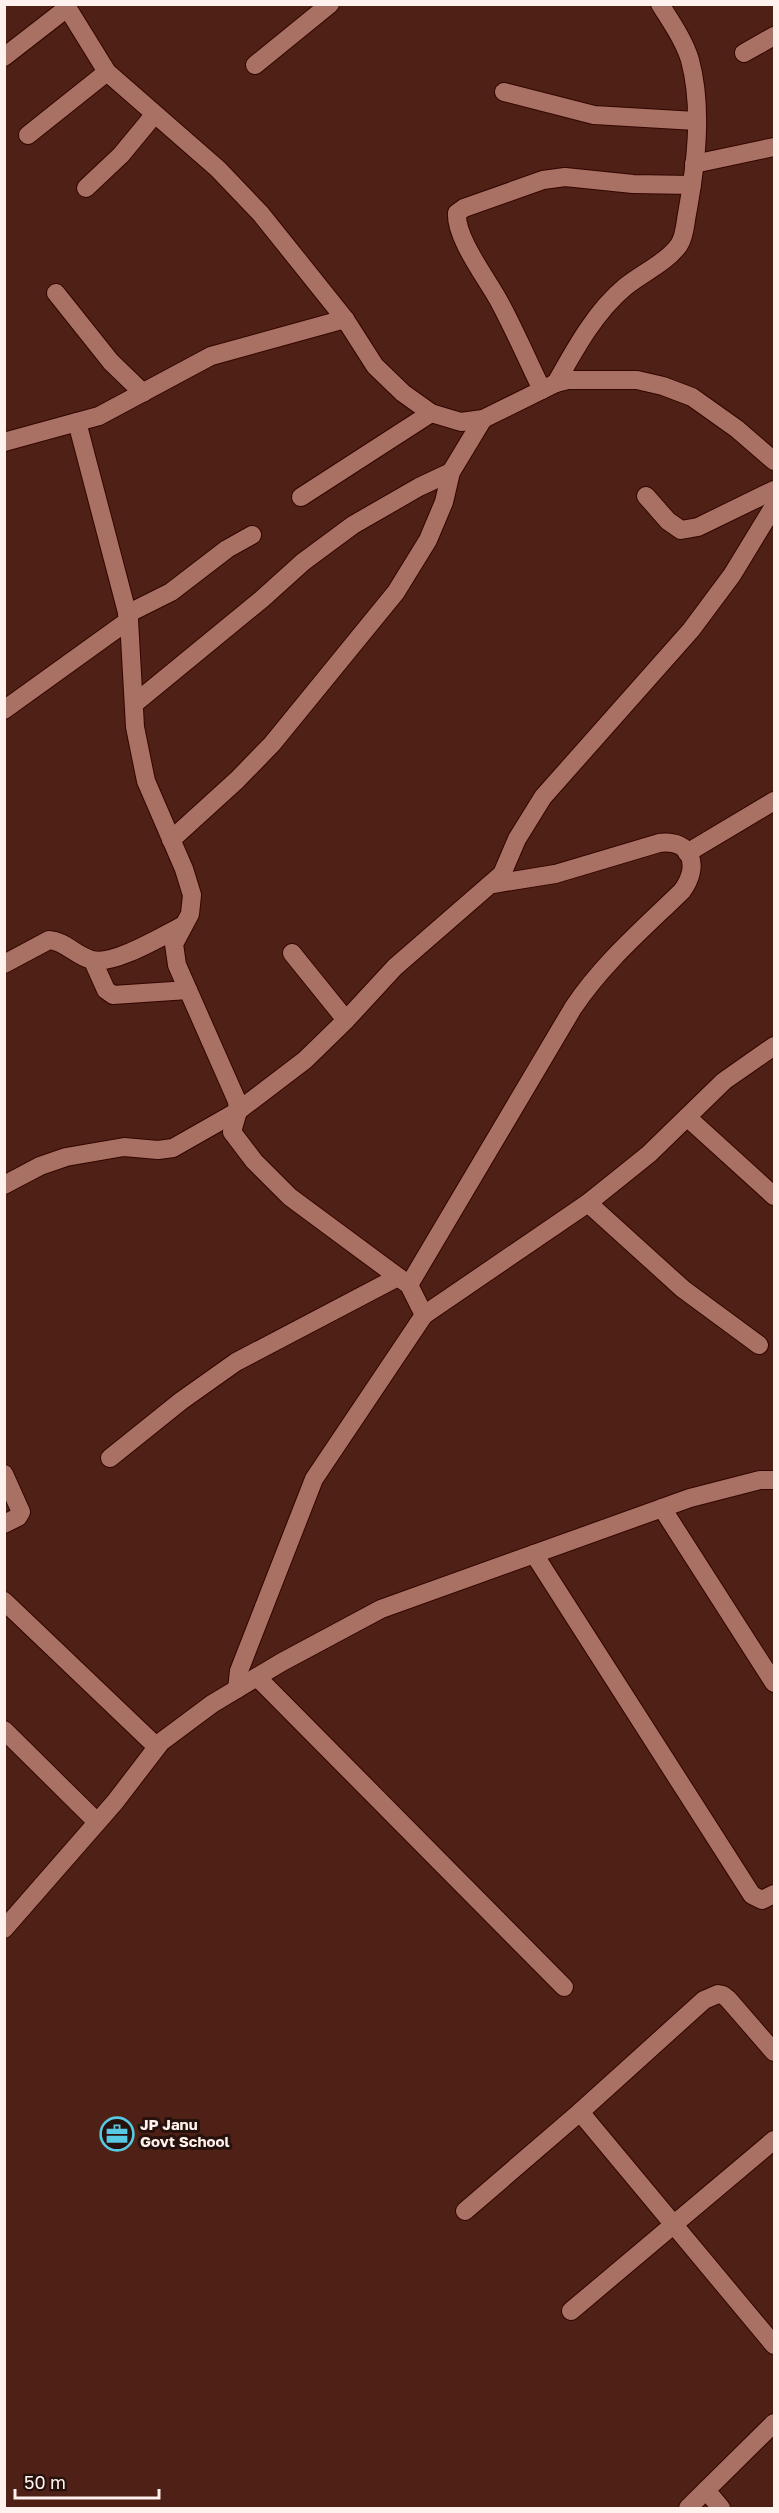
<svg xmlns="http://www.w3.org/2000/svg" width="779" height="2513" viewBox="0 0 779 2513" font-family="'Golos Text',sans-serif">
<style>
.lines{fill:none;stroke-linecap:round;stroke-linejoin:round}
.minor-casing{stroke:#330500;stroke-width:20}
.minor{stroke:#a97163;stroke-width:18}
.labels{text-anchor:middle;stroke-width:6;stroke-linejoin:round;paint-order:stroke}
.poi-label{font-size:15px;font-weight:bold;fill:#fff2ee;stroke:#27110c;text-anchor:start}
</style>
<rect width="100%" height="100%" fill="#4f2015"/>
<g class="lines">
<defs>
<g id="minor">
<path d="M 65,4 L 107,72 L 218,169 L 261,214 L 345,319 L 375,366 L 403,393 L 431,413 L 461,422 L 483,419 L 556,383 L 568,380 L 637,380 L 663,386 L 692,397 L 737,429 L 774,461"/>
<path d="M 744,53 L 774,36"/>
<path d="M 4,57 L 67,8"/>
<path d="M 255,65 L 330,4"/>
<path d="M 504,92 L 594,115 L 696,121"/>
<path d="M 28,135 L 107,72"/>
<path d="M 694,164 L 774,147"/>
<path d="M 86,188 L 121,155 L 154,115"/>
<path d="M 56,293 L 111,362 L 143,393"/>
<path d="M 556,383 C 575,349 595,312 625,287 C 642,273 666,263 679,245 C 685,236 685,224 687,214 C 696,165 703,109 690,60 C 684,40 671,22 660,4"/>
<path d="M 542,390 C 528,361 515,331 500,303 C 488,280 455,238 457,213 L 464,208 L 543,180 L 565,177 L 633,184 L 692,185"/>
<path d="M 77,422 L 129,620 L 135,727 L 146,781 L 184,869 L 192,895 L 190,914 L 174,944 L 177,965 L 237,1101 L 238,1111 L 232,1132 L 254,1161 L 290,1197 L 409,1285 L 424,1315 L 314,1479 L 239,1671 L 237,1689"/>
<path d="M 4,442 L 99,416 L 211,356 L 345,319"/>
<path d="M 646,496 L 668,521 L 681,530 L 698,527 L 774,490"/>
<path d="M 301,497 L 431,413"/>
<path d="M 127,614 L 171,592 L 227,549 L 252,535"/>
<path d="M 134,704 L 262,599 L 303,562 L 353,525 L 419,487 L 451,472"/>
<path d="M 4,710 L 129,620"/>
<path d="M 171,840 L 237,780 L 272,744 L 396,592 L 428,540 L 444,502 L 451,472 L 483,419"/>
<path d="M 687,853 L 774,801"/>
<path d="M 292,953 L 346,1020"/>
<path d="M 93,961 L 106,990 L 113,995 L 188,990"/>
<path d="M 4,964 L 49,940 C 65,941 76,956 92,960 C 113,966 164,935 184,925"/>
<path d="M 687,1117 L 774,1196"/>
<path d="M 4,1185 L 40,1166 L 66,1157 L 124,1147 L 158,1150 L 173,1148 L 238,1111 L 305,1060 L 346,1020 L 395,967 L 502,874 L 517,839 L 543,797 L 691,630 L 732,575 L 774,506"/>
<path d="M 588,1203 L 683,1289 L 759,1345"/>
<path d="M 409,1285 L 573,1008 C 603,963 643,929 682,891 C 700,867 693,839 659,843 L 555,874 L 493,884"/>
<path d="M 424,1315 L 588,1203 L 649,1154 L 724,1081 L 774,1046"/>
<path d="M 110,1458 L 181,1401 L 236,1362 L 398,1277"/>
<path d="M 4,1474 L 21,1512 L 18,1517 L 4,1524"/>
<path d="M 662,1508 L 774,1683"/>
<path d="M 534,1554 L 752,1895 L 762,1900 L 774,1894"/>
<path d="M 4,1601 L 157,1747"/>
<path d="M 257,1677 L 564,1987"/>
<path d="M 4,1730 L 97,1822"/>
<path d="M 4,1929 L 115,1802 L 161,1742 L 212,1704 L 282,1662 L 381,1609 L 690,1498 L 760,1480 L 774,1480"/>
<path d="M 580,2112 L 774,2345"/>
<path d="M 465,2211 L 580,2112 L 704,2000 L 718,1994 L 723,1995 L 728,1999 L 774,2052"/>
<path d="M 571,2311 L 774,2140"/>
<path d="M 706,2490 L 721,2508"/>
<path d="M 688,2508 L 774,2423"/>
</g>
</defs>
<use href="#minor" class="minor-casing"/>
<use href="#minor" class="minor"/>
</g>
<defs>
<symbol id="office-ring" viewBox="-11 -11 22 22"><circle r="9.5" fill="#27110c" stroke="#57c9e2" stroke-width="1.5"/><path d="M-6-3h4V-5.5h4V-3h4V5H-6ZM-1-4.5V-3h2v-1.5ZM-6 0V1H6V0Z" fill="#57c9e2"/></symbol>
</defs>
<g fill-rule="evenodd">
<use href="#office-ring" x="98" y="2115" width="38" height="38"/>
</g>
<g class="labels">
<g class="poi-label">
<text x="140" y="2130">JP Janu<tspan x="140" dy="17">Govt School</tspan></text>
</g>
</g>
<rect width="779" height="2513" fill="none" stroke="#fff2ee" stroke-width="12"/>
<path d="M15 2489v9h144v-9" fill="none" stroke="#fff2ee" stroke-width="3"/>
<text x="24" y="2489" font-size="18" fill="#fff2ee" stroke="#27110c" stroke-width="4.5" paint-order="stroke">50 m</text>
</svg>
